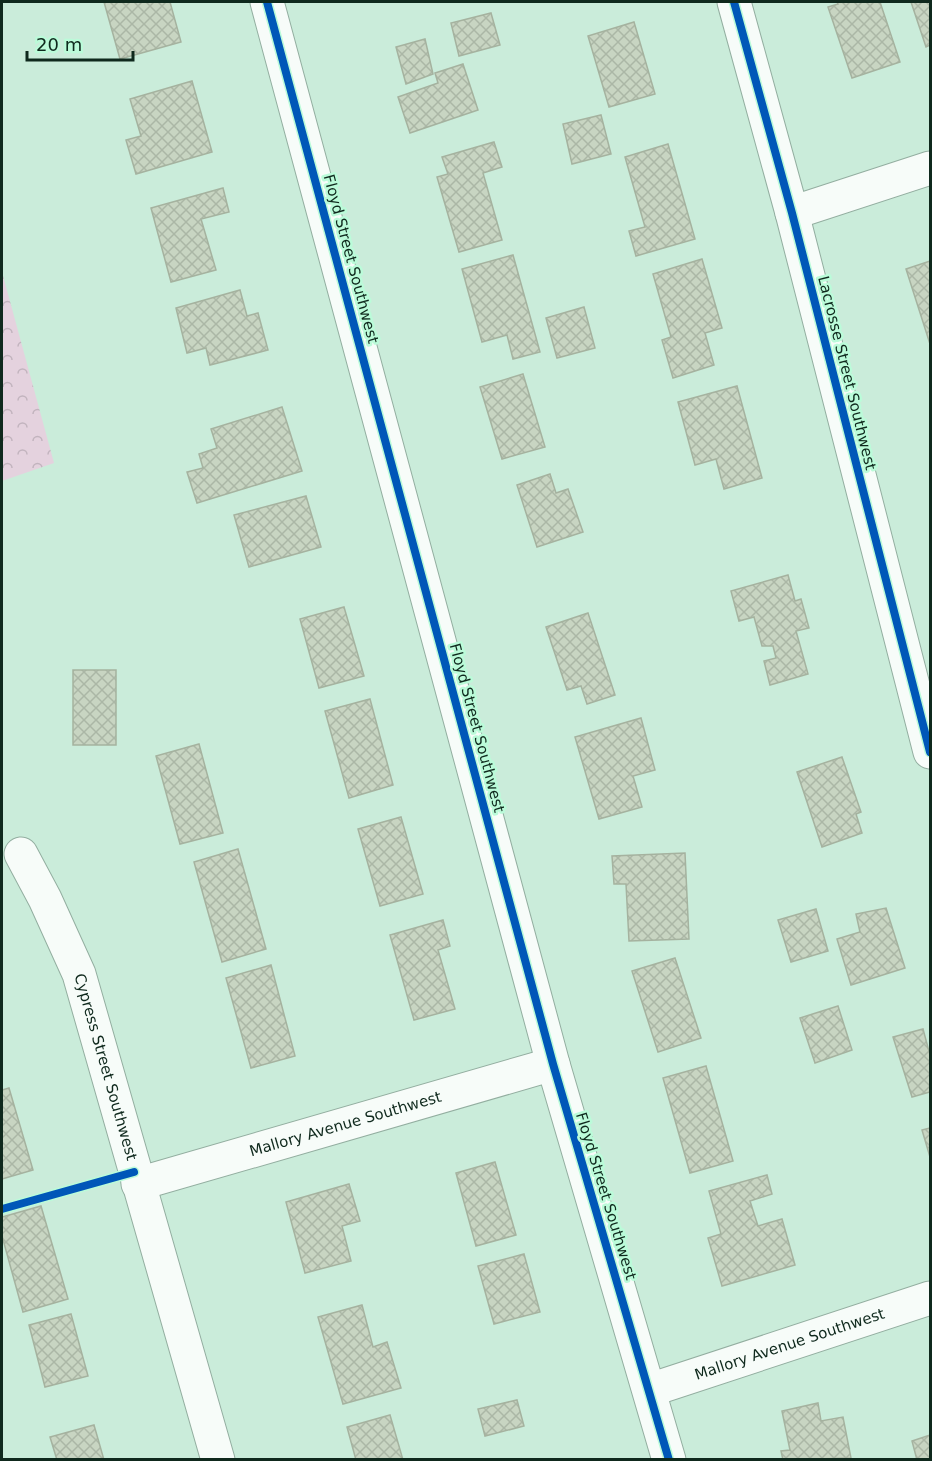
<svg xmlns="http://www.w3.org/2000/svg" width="932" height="1461" viewBox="0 0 932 1461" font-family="'DejaVu Sans',sans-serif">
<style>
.park{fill:url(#park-crowns)}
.building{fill:url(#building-cross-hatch);stroke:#a5b29f;stroke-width:1.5}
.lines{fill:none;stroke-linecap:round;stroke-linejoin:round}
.minor-casing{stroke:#93aea0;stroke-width:35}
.minor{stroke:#f7fcf9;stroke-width:33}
.cycleway-casing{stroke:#bbfbd9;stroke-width:11}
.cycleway{stroke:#0057b8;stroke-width:8}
.labels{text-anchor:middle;stroke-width:5;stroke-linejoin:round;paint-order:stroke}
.street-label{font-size:15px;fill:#0f291d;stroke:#bbfbd9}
</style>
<defs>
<pattern id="park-crowns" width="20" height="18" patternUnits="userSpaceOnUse" patternTransform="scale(1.5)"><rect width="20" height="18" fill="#e4d2de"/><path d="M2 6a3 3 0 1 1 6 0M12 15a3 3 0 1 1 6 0" fill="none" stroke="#c2b4be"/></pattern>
<pattern id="building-cross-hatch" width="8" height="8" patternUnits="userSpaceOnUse" patternTransform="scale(1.5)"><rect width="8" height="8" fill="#c8d5c2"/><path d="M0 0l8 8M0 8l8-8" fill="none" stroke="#abb7a6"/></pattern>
</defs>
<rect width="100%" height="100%" fill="#caecda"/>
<path class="park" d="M 2,272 L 54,463 L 2,481 Z"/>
<g class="building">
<path d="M 104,2 L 170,2 L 181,42 L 120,59 Z"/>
<path d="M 837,2 L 880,2 L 900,62 L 852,78 L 828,7 L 838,4 Z"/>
<path d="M 911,2 L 930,2 L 930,45 L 926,47 Z"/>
<path d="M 491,13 L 500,45 L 459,56 L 451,23 Z"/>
<path d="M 634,22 L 655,94 L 609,107 L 588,36 Z"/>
<path d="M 425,39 L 433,74 L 406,84 L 396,47 Z"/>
<path d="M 463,64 L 478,110 L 410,133 L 398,97 L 438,83 L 435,73 Z"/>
<path d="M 192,81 L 212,152 L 136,174 L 126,140 L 141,136 L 130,99 Z"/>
<path d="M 601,115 L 611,154 L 572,164 L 563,124 Z"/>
<path d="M 494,142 L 502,167 L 483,173 L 502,240 L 459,252 L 437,177 L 448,174 L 442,157 Z"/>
<path d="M 668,144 L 695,239 L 636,256 L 629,231 L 645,227 L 625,157 Z"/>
<path d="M 223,188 L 229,212 L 201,219 L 216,270 L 171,282 L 151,208 Z"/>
<path d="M 513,255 L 540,352 L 513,359 L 507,335 L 482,342 L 462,269 Z"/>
<path d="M 702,259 L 722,328 L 705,333 L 714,365 L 673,378 L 662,340 L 671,337 L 653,274 Z"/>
<path d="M 930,261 L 930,344 L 906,269 Z"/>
<path d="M 240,290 L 247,316 L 258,313 L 268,350 L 210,365 L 206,348 L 187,353 L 176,308 Z"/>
<path d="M 584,307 L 595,348 L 557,358 L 546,318 Z"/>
<path d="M 523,374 L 545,447 L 502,459 L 480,387 Z"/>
<path d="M 737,386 L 762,478 L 724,489 L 716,459 L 695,465 L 678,402 Z"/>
<path d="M 282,407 L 302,471 L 197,503 L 187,472 L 203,468 L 199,454 L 217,448 L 211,429 Z"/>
<path d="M 550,474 L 556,493 L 568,489 L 583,532 L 537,547 L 517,485 Z"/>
<path d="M 306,496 L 321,547 L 249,567 L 234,515 Z"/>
<path d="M 788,575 L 795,601 L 801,599 L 809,628 L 796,631 L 808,674 L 770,685 L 764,661 L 776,658 L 773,646 L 762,646 L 754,617 L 739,621 L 731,591 Z"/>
<path d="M 344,607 L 364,676 L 319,688 L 300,619 Z"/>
<path d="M 588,613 L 615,695 L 587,704 L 581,686 L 567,690 L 546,627 Z"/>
<rect x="73" y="670" width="43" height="75"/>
<path d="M 370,699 L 393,785 L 349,798 L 325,711 Z"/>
<path d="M 641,718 L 655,770 L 633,776 L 642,807 L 599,819 L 575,737 Z"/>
<path d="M 199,744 L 223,833 L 180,844 L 156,756 Z"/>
<path d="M 842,757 L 861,812 L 856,814 L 862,833 L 822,847 L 797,772 Z"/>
<path d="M 401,817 L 423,894 L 380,906 L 358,829 Z"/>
<path d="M 238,849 L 266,949 L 222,962 L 194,862 Z"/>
<path d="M 685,853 L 689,939 L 629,941 L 626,884 L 614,884 L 612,856 Z"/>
<path d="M 886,908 L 905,968 L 851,985 L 837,939 L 860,932 L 856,914 Z"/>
<path d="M 816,909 L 828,951 L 791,962 L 778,920 Z"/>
<path d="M 443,920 L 450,946 L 438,950 L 455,1009 L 414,1020 L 390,935 Z"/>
<path d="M 675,958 L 701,1038 L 658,1052 L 632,971 Z"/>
<path d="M 271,965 L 295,1056 L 251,1068 L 226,978 Z"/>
<path d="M 838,1006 L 852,1050 L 815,1063 L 800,1018 Z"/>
<path d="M 923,1029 L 930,1055 L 930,1092 L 912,1097 L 893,1037 Z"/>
<path d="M 706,1066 L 733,1161 L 690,1173 L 663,1078 Z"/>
<path d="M 9,1088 L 33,1170 L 2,1179 L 2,1090 Z"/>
<path d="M 930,1128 L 930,1157 L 922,1130 Z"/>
<path d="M 495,1162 L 516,1235 L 476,1246 L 456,1173 Z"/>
<path d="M 767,1175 L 772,1194 L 750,1201 L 758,1226 L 782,1219 L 795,1265 L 722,1286 L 708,1238 L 721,1234 L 709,1191 Z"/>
<path d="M 349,1184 L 360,1221 L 342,1226 L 351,1261 L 305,1273 L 286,1202 Z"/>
<path d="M 41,1206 L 68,1299 L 23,1312 L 2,1236 L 2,1217 Z"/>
<path d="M 524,1254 L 540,1312 L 494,1324 L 478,1266 Z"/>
<path d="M 362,1305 L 373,1347 L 387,1342 L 401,1388 L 343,1404 L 318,1317 Z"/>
<path d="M 71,1314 L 88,1376 L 45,1387 L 29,1325 Z"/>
<path d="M 517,1400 L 524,1426 L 485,1436 L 478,1409 Z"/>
<path d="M 818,1403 L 821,1421 L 843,1417 L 851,1458 L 783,1460 L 781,1451 L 790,1450 L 782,1411 Z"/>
<path d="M 390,1415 L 403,1460 L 356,1460 L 347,1427 Z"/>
<path d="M 94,1425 L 104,1460 L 57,1460 L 50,1437 Z"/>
<path d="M 930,1435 L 930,1460 L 917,1460 L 912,1441 Z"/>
</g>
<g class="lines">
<defs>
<g id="minor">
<path d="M 267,2 L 553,1064 L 669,1460"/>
<path d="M 734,2 L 792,213 L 930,752"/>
<path d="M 792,213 L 930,168"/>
<path id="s1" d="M 21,854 L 45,899 L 79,974 L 218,1460"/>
<path id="s2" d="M 138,1184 L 553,1064"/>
<path id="s3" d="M 650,1390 L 930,1298"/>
</g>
</defs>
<use href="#minor" class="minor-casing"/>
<use href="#minor" class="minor"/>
<defs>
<g id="cycleway">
<path d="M 267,2 L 553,1064 L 669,1460"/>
<path d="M 734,2 L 792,213 L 930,752"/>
<path d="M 2,1209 L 134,1172"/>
</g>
</defs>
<use href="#cycleway" class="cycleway-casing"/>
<use href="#cycleway" class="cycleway"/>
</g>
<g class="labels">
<g class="street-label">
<text transform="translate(351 259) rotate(75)" y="5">Floyd Street Southwest</text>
<text transform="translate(847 373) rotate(76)" y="5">Lacrosse Street Southwest</text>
<text transform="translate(477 728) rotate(75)" y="5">Floyd Street Southwest</text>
<text dy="5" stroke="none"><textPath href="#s1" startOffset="230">Cypress Street Southwest</textPath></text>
<text dy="5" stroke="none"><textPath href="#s2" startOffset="216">Mallory Avenue Southwest</textPath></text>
<text transform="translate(606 1196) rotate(73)" y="5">Floyd Street Southwest</text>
<text dy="5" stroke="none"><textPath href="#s3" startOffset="147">Mallory Avenue Southwest</textPath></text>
</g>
</g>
<rect width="932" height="1461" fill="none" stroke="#0f291d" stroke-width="6"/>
<path d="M27 51v9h106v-9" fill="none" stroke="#0f291d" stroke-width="3"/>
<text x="36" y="51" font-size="18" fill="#0f291d" stroke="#bbfbd9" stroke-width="4.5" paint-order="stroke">20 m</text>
</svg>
